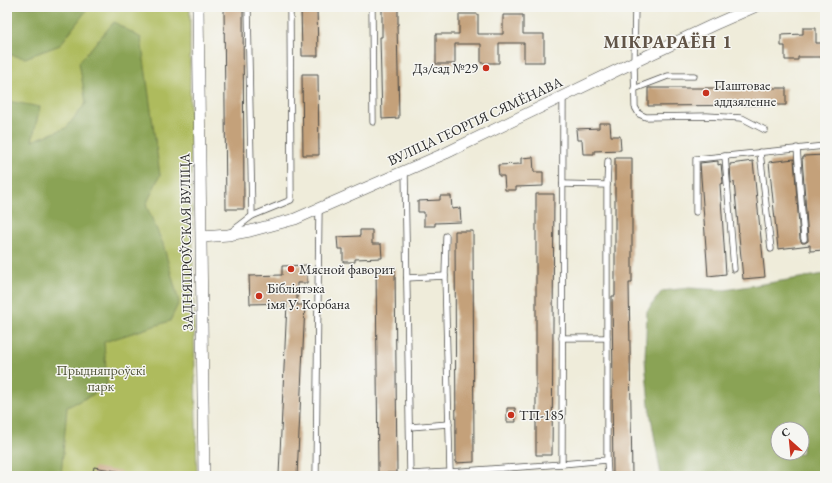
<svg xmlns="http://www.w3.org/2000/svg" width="832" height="483" viewBox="0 0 832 483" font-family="'EB Garamond',serif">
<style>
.green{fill:#aebb5d;stroke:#6c7344}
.forest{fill:#8aa354;stroke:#5a6740;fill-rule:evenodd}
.building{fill:#c4a17a}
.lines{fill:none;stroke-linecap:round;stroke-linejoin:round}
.lane-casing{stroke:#484845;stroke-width:7}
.street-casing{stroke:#484845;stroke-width:12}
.lane{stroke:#fff;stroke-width:5.5}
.street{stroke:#fff;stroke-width:11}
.poi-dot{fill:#c8321e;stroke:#f6f6f2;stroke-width:1.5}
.labels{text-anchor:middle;stroke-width:3;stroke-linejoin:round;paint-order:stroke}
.poi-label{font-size:14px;fill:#2b2b2b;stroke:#f6f6f2;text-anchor:start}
.street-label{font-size:14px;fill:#2b2b2b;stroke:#f6f6f2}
.park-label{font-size:14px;fill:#52563a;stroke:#f6f6f2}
.district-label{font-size:18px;font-weight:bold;letter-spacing:1px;fill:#615447;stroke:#f6f6f2}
</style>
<rect width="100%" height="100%" fill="#f6f6f2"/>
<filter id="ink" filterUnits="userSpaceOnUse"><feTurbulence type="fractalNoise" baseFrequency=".025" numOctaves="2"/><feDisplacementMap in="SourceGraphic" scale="8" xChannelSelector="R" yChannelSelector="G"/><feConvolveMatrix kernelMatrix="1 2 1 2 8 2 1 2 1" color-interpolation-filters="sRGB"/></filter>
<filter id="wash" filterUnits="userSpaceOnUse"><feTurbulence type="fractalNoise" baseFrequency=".012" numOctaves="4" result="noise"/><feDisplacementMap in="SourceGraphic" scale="16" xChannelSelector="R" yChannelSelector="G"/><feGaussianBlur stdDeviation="0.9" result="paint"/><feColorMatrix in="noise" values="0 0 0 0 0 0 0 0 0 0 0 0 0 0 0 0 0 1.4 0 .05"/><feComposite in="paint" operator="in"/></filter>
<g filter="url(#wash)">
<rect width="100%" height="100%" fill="#efecda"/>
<path class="green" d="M 7,7 L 190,7 L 190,98 L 197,476 L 7,476 Z"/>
<g class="forest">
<path d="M 7,7 L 89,7 L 60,45 L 25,58 L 7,54 Z"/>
<path d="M 114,22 L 141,38 L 160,175 L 146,205 L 163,244 L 179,302 L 170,321 L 104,342 L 107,385 L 92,395 L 67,407 L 61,476 L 7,476 L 7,101 L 40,107 L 32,141 L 66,128 L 86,103 L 79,62 Z"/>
<path d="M 825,274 L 825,476 L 661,476 L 649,405 L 645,359 L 647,311 L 662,291 L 689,288 L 725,290 ZM 778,429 L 802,429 L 802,453 L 778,453 Z"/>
</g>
<g id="blocks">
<g class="building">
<path d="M 224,7 L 243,7 L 244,209 L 226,209 Z"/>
<path d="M 301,7 L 317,7 L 318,56 L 302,56 Z"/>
<path d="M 382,7 L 398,7 L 398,25 L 397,25 L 399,118 L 382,119 L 380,37 L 382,37 Z"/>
<path d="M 459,14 L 478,14 L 478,34 L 503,34 L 503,15 L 523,15 L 523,34 L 544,34 L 544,62 L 524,62 L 524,43 L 499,43 L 499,63 L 481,63 L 481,44 L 455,44 L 455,64 L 436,64 L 436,34 L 459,34 Z"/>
<path d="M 803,28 L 816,28 L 816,43 L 825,43 L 825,57 L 798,57 L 798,60 L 785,60 L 785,46 L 781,46 L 781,35 L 803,34 Z"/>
<path d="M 302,74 L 318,74 L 319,155 L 303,155 Z"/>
<path d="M 648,88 L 786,88 L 786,105 L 648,106 Z"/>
<path d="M 599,123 L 610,123 L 611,136 L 620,136 L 621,150 L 594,151 L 594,154 L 583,154 L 582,140 L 577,140 L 576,129 L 599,128 Z"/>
<path d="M 824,155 L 825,167 L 825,250 L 810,251 L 810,245 L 778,249 L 769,162 L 794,159 L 800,239 L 802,243 L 805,243 L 808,241 L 808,239 L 802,158 L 804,158 L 804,156 Z"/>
<path d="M 533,157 L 534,172 L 543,172 L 543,186 L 516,187 L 516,190 L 505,190 L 504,176 L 499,176 L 498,165 L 521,164 L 521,158 Z"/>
<path d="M 615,158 L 632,158 L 632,283 L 629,283 L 632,476 L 613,476 L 612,386 L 613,386 L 612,296 L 615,296 Z"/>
<path d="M 718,161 L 718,165 L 721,164 L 723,183 L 720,184 L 726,274 L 708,276 L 700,163 Z"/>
<path d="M 753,161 L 765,277 L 743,279 L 734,182 L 731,183 L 730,164 Z"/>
<path d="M 536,194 L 554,194 L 552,455 L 536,455 Z"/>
<path d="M 440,196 L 451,196 L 452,209 L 460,208 L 461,222 L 435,223 L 435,226 L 424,226 L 424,212 L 418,212 L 418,201 L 440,200 Z"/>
<path d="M 360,230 L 372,230 L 372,244 L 381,244 L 382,258 L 355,259 L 355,262 L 343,262 L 343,249 L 338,249 L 337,237 L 360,236 Z"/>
<path d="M 455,231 L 473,231 L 474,462 L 456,463 Z"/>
<path d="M 307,265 L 307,283 L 297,283 L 297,305 L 305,305 L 297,476 L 279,475 L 287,303 L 250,304 L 249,276 L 282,275 L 282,266 Z"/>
<path d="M 376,267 L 395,267 L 397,473 L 378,473 Z"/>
<path d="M 507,408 L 515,408 L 516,422 L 507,422 Z"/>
<path d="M 94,467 L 122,472 L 122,476 L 92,476 Z"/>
</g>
</g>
</g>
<g filter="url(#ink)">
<use href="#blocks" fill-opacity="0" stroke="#484845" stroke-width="1"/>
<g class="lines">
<defs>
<g id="lane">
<path d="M 372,7 L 373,122"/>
<path d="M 635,7 L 634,62 L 635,107 L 639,114 L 646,117 L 707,116 L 742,118 L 765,130"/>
<path d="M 634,89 L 668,76 L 694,76"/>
<path d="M 797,148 L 804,239"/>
<path d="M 760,152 L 771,249"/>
<path d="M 725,156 L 734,269"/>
<path d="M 405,171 L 410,474 L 450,472 L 445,276 L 446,236"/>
<path d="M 607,185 L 608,161"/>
<path d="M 696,212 L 696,159 L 825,146"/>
<path d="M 252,216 L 291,200 L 290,7"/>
<path d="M 231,232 L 252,216 L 248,7"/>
<path d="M 407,278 L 445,276"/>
<path d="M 562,338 L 607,338"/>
<path d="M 410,427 L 449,424"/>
<path d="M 607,460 L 608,476"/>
<path d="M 562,464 L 563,96"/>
<path d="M 316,476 L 319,209"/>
<path d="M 450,476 L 450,472 L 562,464 L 607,460 L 607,185 L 563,184"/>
</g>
<g id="street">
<path d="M 198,7 L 204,476"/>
<path d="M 202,237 L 228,235 L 250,231 L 295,219 L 446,153 L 634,62 L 713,25 L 754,7"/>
</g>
</defs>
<use href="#lane" class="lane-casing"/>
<use href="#street" class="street-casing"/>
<use href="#lane" class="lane"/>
<use href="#street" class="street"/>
</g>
</g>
<g class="poi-dot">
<circle cx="486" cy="68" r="4"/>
<circle cx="706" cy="93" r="4"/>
<circle cx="291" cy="269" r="4"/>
<circle cx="259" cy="296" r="4"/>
<circle cx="511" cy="415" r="4"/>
</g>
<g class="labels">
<g class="poi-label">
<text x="478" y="73" text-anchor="end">Дз/сад №29</text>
<text x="714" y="90">Паштовае<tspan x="714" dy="16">аддзяленне</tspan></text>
<text x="299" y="274">Мясной фаворит</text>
<text x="267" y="293">Бібліятэка<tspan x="267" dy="16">імя У. Корбана</tspan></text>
<text x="519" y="420">ТП-185</text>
</g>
<g class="street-label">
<text transform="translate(475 121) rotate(-25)" y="5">ВУЛІЦА ГЕОРГІЯ СЯМЁНАВА</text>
<text transform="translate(186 242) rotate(-91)" y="5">ЗАДНЯПРОЎСКАЯ ВУЛІЦА</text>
</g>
<g class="park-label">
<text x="101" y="375">Прыдняпроўскі<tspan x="101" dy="16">парк</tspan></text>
</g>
<g class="district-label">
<text x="668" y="48">МІКРАРАЁН 1</text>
</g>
</g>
<rect width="832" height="483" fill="none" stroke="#f6f6f2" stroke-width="24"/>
<g transform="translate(790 441) rotate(333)"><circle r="19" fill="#f6f6f2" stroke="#a5a5a2"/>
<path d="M0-3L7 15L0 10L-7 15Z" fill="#c8321e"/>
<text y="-6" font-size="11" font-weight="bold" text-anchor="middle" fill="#2b2b2b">С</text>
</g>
</svg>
